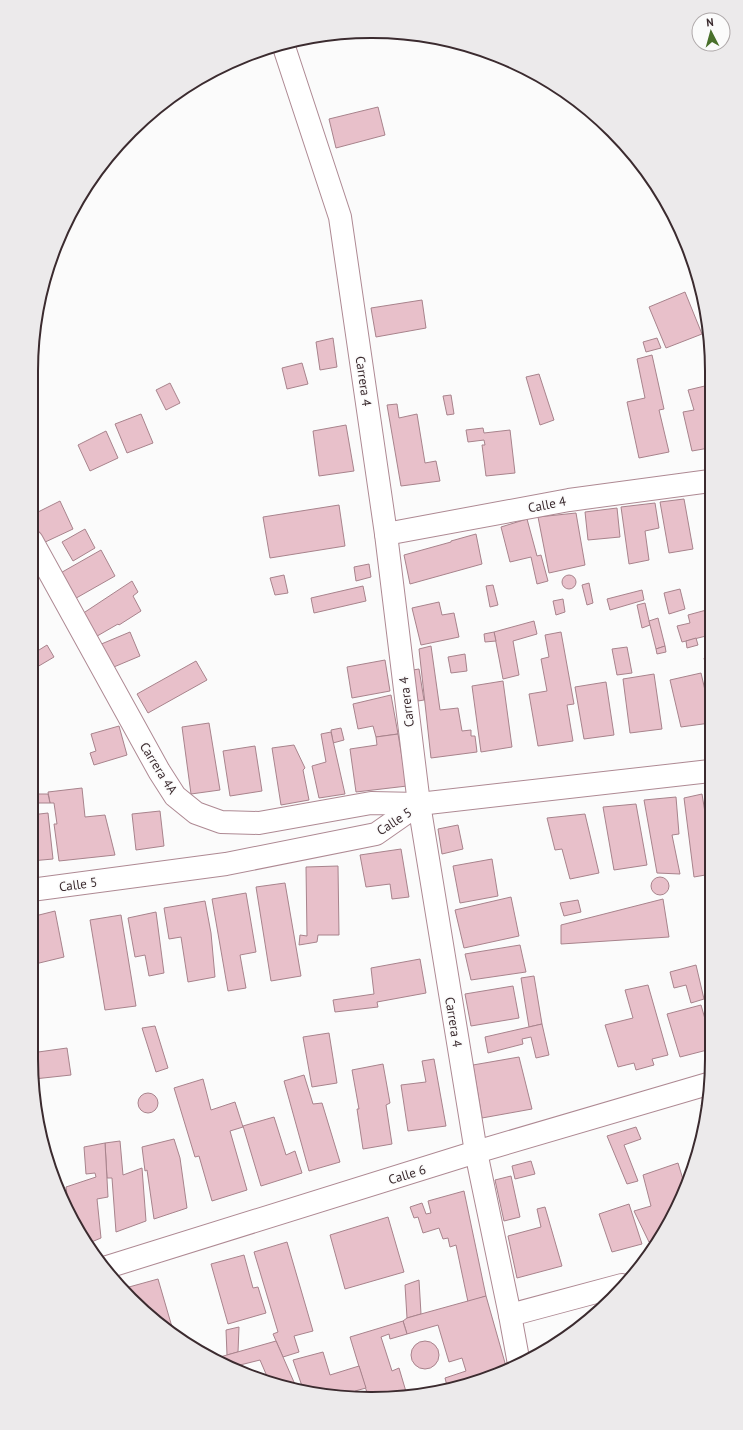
<svg xmlns="http://www.w3.org/2000/svg" width="743" height="1430" viewBox="0 0 743 1430" font-family="'PT Sans',sans-serif">
<style>
.building{fill:#e8c0ca;stroke:#a8838c}
.lines{fill:none;stroke-linecap:round;stroke-linejoin:round}
.street-casing{stroke:#ae8993;stroke-width:24}
.street{stroke:#fff;stroke-width:22}
.labels{text-anchor:middle;stroke-width:3;stroke-linejoin:round;paint-order:stroke}
.street-label{font-size:13px;fill:#3b2b2f;stroke:#fbfbfb}
.rim{fill:none;stroke:#3b2b2f;stroke-width:2}
</style>
<rect width="100%" height="100%" fill="#fbfbfb"/>
<g class="building">
<path d="M 378,107 L 385,135 L 336,148 L 329,119 Z"/>
<path d="M 685,292 L 702,334 L 666,348 L 649,307 Z"/>
<path d="M 422,300 L 426,328 L 376,337 L 371,308 Z"/>
<path d="M 333,338 L 337,367 L 320,370 L 316,342 Z"/>
<path d="M 657,338 L 661,348 L 646,352 L 643,342 Z"/>
<path d="M 652,355 L 664,409 L 659,410 L 669,452 L 639,458 L 627,402 L 645,398 L 637,359 Z"/>
<path d="M 302,363 L 308,384 L 287,389 L 282,368 Z"/>
<path d="M 539,374 L 554,420 L 540,425 L 526,377 Z"/>
<path d="M 170,383 L 180,403 L 166,410 L 156,390 Z"/>
<path d="M 709,385 L 709,448 L 692,451 L 683,412 L 694,410 L 688,390 Z"/>
<path d="M 451,395 L 454,414 L 447,415 L 443,396 Z"/>
<path d="M 397,404 L 399,418 L 417,414 L 425,463 L 436,461 L 440,481 L 401,486 L 387,405 Z"/>
<path d="M 141,414 L 153,443 L 127,453 L 115,424 Z"/>
<path d="M 346,425 L 354,471 L 319,476 L 313,431 Z"/>
<path d="M 483,428 L 484,433 L 510,430 L 515,473 L 486,476 L 482,445 L 485,445 L 484,440 L 468,442 L 466,430 Z"/>
<path d="M 106,431 L 118,458 L 90,471 L 78,445 Z"/>
<path d="M 684,499 L 693,549 L 669,553 L 660,502 Z"/>
<path d="M 60,501 L 73,529 L 41,544 L 32,522 L 32,515 Z"/>
<path d="M 655,503 L 659,528 L 645,531 L 649,560 L 629,564 L 621,507 Z"/>
<path d="M 339,505 L 345,546 L 270,558 L 263,517 Z"/>
<path d="M 617,508 L 620,537 L 588,540 L 585,512 Z"/>
<path d="M 576,513 L 585,565 L 549,573 L 538,517 Z"/>
<path d="M 527,519 L 537,556 L 541,555 L 548,581 L 537,584 L 531,557 L 510,562 L 501,527 Z"/>
<path d="M 85,529 L 95,548 L 73,561 L 62,542 Z"/>
<path d="M 476,534 L 482,564 L 410,584 L 404,555 L 451,542 L 451,541 Z"/>
<path d="M 101,550 L 115,576 L 71,601 L 57,575 Z"/>
<path d="M 369,564 L 371,577 L 356,581 L 354,567 Z"/>
<circle cx="569" cy="582" r="7"/>
<path d="M 284,575 L 288,593 L 275,595 L 270,578 Z"/>
<path d="M 132,581 L 138,592 L 133,596 L 141,611 L 119,625 L 118,624 L 92,639 L 82,614 Z"/>
<path d="M 589,583 L 593,603 L 587,605 L 582,585 Z"/>
<path d="M 493,585 L 498,605 L 490,607 L 486,586 Z"/>
<path d="M 363,586 L 366,601 L 314,613 L 311,598 Z"/>
<path d="M 680,589 L 685,609 L 669,614 L 664,593 Z"/>
<path d="M 642,590 L 644,600 L 610,610 L 607,599 Z"/>
<path d="M 563,599 L 565,612 L 556,615 L 553,601 Z"/>
<path d="M 439,602 L 442,615 L 454,613 L 459,637 L 421,645 L 412,608 Z"/>
<path d="M 645,603 L 650,625 L 642,628 L 637,605 Z"/>
<path d="M 710,609 L 710,635 L 682,642 L 677,626 L 690,623 L 688,615 Z"/>
<path d="M 658,618 L 665,646 L 656,649 L 649,621 Z"/>
<path d="M 534,621 L 537,634 L 513,641 L 519,675 L 503,679 L 494,632 Z"/>
<path d="M 130,632 L 140,656 L 109,669 L 99,645 Z"/>
<path d="M 494,632 L 496,641 L 485,642 L 484,634 Z"/>
<path d="M 561,632 L 574,704 L 567,705 L 573,741 L 538,746 L 529,694 L 547,691 L 541,659 L 549,657 L 545,635 Z"/>
<path d="M 696,638 L 698,645 L 687,648 L 686,641 Z"/>
<path d="M 47,645 L 54,657 L 32,670 L 31,655 Z"/>
<path d="M 431,646 L 440,710 L 458,708 L 462,731 L 471,730 L 471,736 L 475,736 L 477,752 L 431,758 L 419,649 Z"/>
<path d="M 665,646 L 666,652 L 657,654 L 656,649 Z"/>
<path d="M 627,647 L 632,673 L 617,675 L 612,649 Z"/>
<path d="M 465,654 L 467,671 L 451,673 L 448,657 Z"/>
<path d="M 710,657 L 710,683 L 704,658 Z"/>
<path d="M 385,660 L 390,691 L 352,698 L 347,667 Z"/>
<path d="M 196,661 L 207,680 L 148,713 L 137,694 Z"/>
<path d="M 419,669 L 424,700 L 418,701 L 413,670 Z"/>
<path d="M 701,673 L 710,712 L 710,723 L 681,727 L 670,680 Z"/>
<path d="M 654,674 L 662,729 L 630,733 L 623,679 Z"/>
<path d="M 503,681 L 512,747 L 481,752 L 472,686 Z"/>
<path d="M 606,682 L 614,735 L 584,739 L 575,687 Z"/>
<path d="M 391,695 L 398,734 L 376,737 L 373,726 L 358,729 L 353,704 Z"/>
<path d="M 209,723 L 220,790 L 191,794 L 182,727 Z"/>
<path d="M 119,726 L 127,755 L 94,765 L 90,753 L 96,751 L 91,734 Z"/>
<path d="M 341,728 L 344,740 L 333,743 L 331,730 Z"/>
<path d="M 31,731 L 37,753 L 31,754 Z"/>
<path d="M 331,732 L 345,794 L 319,798 L 312,766 L 326,762 L 321,734 Z"/>
<path d="M 398,734 L 407,786 L 356,792 L 350,749 L 377,745 L 376,737 Z"/>
<path d="M 294,745 L 305,768 L 303,770 L 309,800 L 281,805 L 272,748 Z"/>
<path d="M 255,746 L 262,791 L 230,796 L 223,751 Z"/>
<path d="M 82,788 L 85,817 L 105,815 L 115,855 L 59,861 L 54,824 L 57,824 L 54,803 L 50,803 L 48,792 Z"/>
<path d="M 31,794 L 48,794 L 50,803 L 31,803 Z"/>
<path d="M 702,794 L 711,849 L 711,874 L 694,877 L 684,798 Z"/>
<path d="M 676,797 L 679,834 L 672,835 L 680,874 L 657,873 L 644,800 Z"/>
<path d="M 636,804 L 647,865 L 614,870 L 603,807 Z"/>
<path d="M 160,811 L 164,846 L 136,850 L 132,814 Z"/>
<path d="M 48,813 L 53,859 L 31,861 L 31,815 Z"/>
<path d="M 585,814 L 599,873 L 570,879 L 562,849 L 555,850 L 547,818 Z"/>
<path d="M 458,825 L 463,849 L 442,854 L 438,829 Z"/>
<path d="M 401,849 L 409,897 L 392,899 L 390,884 L 366,887 L 360,855 Z"/>
<path d="M 492,859 L 498,896 L 460,903 L 453,866 Z"/>
<path d="M 338,866 L 339,935 L 318,935 L 317,942 L 299,945 L 300,935 L 307,936 L 306,867 Z"/>
<circle cx="660" cy="886" r="9"/>
<path d="M 285,883 L 301,976 L 271,981 L 256,887 Z"/>
<path d="M 246,893 L 256,952 L 240,955 L 246,988 L 228,991 L 212,899 Z"/>
<path d="M 511,897 L 519,936 L 464,948 L 455,910 Z"/>
<path d="M 663,899 L 669,937 L 561,944 L 561,925 Z"/>
<path d="M 578,900 L 581,912 L 564,916 L 560,903 Z"/>
<path d="M 205,901 L 211,933 L 215,977 L 188,982 L 181,937 L 169,939 L 164,908 Z"/>
<path d="M 55,911 L 64,957 L 31,965 L 31,917 Z"/>
<path d="M 156,912 L 164,973 L 149,976 L 145,955 L 135,957 L 128,918 Z"/>
<path d="M 121,915 L 136,1006 L 105,1010 L 90,920 Z"/>
<path d="M 520,945 L 526,972 L 471,980 L 465,954 Z"/>
<path d="M 420,959 L 426,993 L 377,1002 L 378,1007 L 335,1012 L 333,1000 L 374,994 L 371,968 Z"/>
<path d="M 696,965 L 704,999 L 691,1003 L 686,985 L 674,988 L 670,972 Z"/>
<path d="M 534,976 L 542,1024 L 529,1027 L 521,978 Z"/>
<path d="M 648,985 L 668,1055 L 652,1059 L 654,1065 L 636,1070 L 634,1063 L 618,1067 L 605,1025 L 633,1018 L 625,990 Z"/>
<path d="M 513,986 L 519,1018 L 471,1026 L 465,994 Z"/>
<path d="M 701,1005 L 711,1040 L 711,1049 L 680,1057 L 667,1014 Z"/>
<path d="M 542,1024 L 549,1055 L 536,1058 L 531,1037 L 522,1039 L 523,1044 L 488,1053 L 485,1037 Z"/>
<path d="M 155,1026 L 168,1068 L 156,1072 L 142,1028 Z"/>
<path d="M 329,1033 L 337,1083 L 312,1087 L 303,1037 Z"/>
<path d="M 67,1048 L 71,1075 L 34,1079 L 31,1053 Z"/>
<path d="M 519,1057 L 532,1109 L 482,1118 L 473,1065 Z"/>
<path d="M 434,1059 L 446,1126 L 408,1131 L 401,1085 L 426,1082 L 422,1061 Z"/>
<path d="M 383,1064 L 390,1103 L 386,1105 L 392,1144 L 363,1149 L 357,1109 L 359,1109 L 352,1070 Z"/>
<path d="M 304,1075 L 313,1104 L 322,1103 L 340,1162 L 309,1171 L 284,1081 Z"/>
<path d="M 203,1079 L 211,1110 L 235,1102 L 243,1127 L 230,1131 L 247,1190 L 212,1201 L 199,1156 L 195,1157 L 174,1088 Z"/>
<circle cx="148" cy="1103" r="10"/>
<path d="M 708,1102 L 705,1118 L 701,1105 Z"/>
<path d="M 274,1117 L 286,1155 L 295,1151 L 302,1173 L 261,1186 L 243,1126 Z"/>
<path d="M 636,1127 L 641,1139 L 624,1145 L 638,1181 L 627,1184 L 607,1136 Z"/>
<path d="M 174,1139 L 180,1158 L 187,1208 L 154,1219 L 147,1170 L 145,1171 L 142,1147 Z"/>
<path d="M 120,1141 L 123,1175 L 142,1168 L 146,1221 L 116,1232 L 112,1178 L 107,1178 L 105,1143 Z"/>
<path d="M 105,1143 L 108,1197 L 97,1199 L 101,1238 L 89,1243 L 68,1202 L 66,1187 L 96,1177 L 95,1173 L 86,1174 L 84,1147 Z"/>
<path d="M 46,1152 L 51,1156 L 52,1162 L 49,1169 Z"/>
<path d="M 531,1161 L 535,1174 L 515,1179 L 512,1166 Z"/>
<path d="M 678,1163 L 685,1186 L 677,1209 L 654,1241 L 649,1242 L 634,1211 L 651,1206 L 643,1175 Z"/>
<path d="M 511,1176 L 520,1217 L 504,1221 L 495,1180 Z"/>
<path d="M 464,1191 L 486,1296 L 468,1302 L 456,1245 L 450,1247 L 448,1238 L 443,1239 L 439,1228 L 423,1233 L 418,1217 L 414,1218 L 410,1207 L 422,1203 L 426,1214 L 431,1213 L 428,1201 Z"/>
<path d="M 629,1204 L 642,1244 L 612,1252 L 599,1214 Z"/>
<path d="M 545,1207 L 562,1266 L 517,1278 L 508,1236 L 541,1227 L 537,1209 Z"/>
<path d="M 388,1217 L 404,1272 L 345,1289 L 330,1235 Z"/>
<path d="M 287,1242 L 313,1331 L 294,1336 L 299,1352 L 283,1357 L 273,1334 L 278,1332 L 254,1252 Z"/>
<path d="M 244,1255 L 253,1288 L 258,1287 L 266,1313 L 228,1324 L 211,1264 Z"/>
<path d="M 158,1279 L 172,1327 L 168,1328 L 131,1294 L 129,1287 Z"/>
<path d="M 419,1280 L 421,1314 L 407,1318 L 405,1285 Z"/>
<path d="M 486,1296 L 507,1370 L 502,1373 L 447,1386 L 445,1378 L 466,1371 L 462,1358 L 449,1362 L 438,1325 L 407,1334 L 403,1321 L 407,1318 L 421,1314 Z"/>
<path d="M 403,1321 L 407,1334 L 390,1339 L 389,1334 L 381,1337 L 392,1371 L 399,1368 L 407,1395 L 394,1398 L 368,1396 L 350,1337 Z"/>
<path d="M 239,1327 L 238,1352 L 227,1355 L 226,1330 Z"/>
<path d="M 276,1341 L 297,1389 L 284,1387 L 269,1381 L 260,1360 L 236,1366 L 221,1359 L 220,1357 Z"/>
<circle cx="425" cy="1355" r="14"/>
<path d="M 323,1352 L 330,1375 L 359,1366 L 366,1388 L 355,1391 L 356,1395 L 303,1389 L 293,1360 Z"/>
</g>
<g class="lines">
<defs>
<g id="street">
<path d="M 283,44 L 340,217 L 386,534 L 419,804 L 476,1152 L 510,1315 L 519,1364"/>
<path d="M 386,534 L 569,500 L 710,481"/>
<path d="M 32,541 L 159,771 L 175,796 L 196,813 L 221,822 L 259,823 L 371,803 L 419,804 L 710,771"/>
<path d="M 31,890 L 226,864 L 376,834 L 419,804"/>
<path d="M 104,1268 L 476,1152 L 711,1083"/>
<path d="M 510,1315 L 622,1285"/>
</g>
</defs>
<use href="#street" class="street-casing"/>
<use href="#street" class="street"/>
</g>
<g class="labels">
<g class="street-label">
<text transform="translate(364 381) rotate(82)" y="5">Carrera 4</text>
<text transform="translate(547 504) rotate(-11)" y="5">Calle 4</text>
<text transform="translate(406 702) rotate(-97)" y="5">Carrera 4</text>
<text transform="translate(159 768) rotate(58)" y="5">Carrera 4A</text>
<text transform="translate(394 821) rotate(-33)" y="5">Calle 5</text>
<text transform="translate(78 884) rotate(-8)" y="5">Calle 5</text>
<text transform="translate(454 1022) rotate(81)" y="5">Carrera 4</text>
<text transform="translate(407 1174) rotate(-17)" y="5">Calle 6</text>
</g>
</g>
<path d="M0 0H743V1430H0ZM371 38H372A333 333 0 0 1 705 371V1059A333 333 0 0 1 372 1392H371A333 333 0 0 1 38 1059V371A333 333 0 0 1 371 38Z" fill="#eceaeb" fill-rule="evenodd"/>
<path class="rim" d="M371 38H372A333 333 0 0 1 705 371V1059A333 333 0 0 1 372 1392H371A333 333 0 0 1 38 1059V371A333 333 0 0 1 371 38Z"/>
<g transform="translate(711 32) rotate(354)"><circle r="19" fill="#fbfbfb" stroke="#aea8a9"/>
<path d="M0-3L7 15L0 10L-7 15Z" fill="#49702b"/>
<text y="-6" font-size="11" font-weight="bold" text-anchor="middle" fill="#3b2b2f">N</text>
</g>
</svg>
